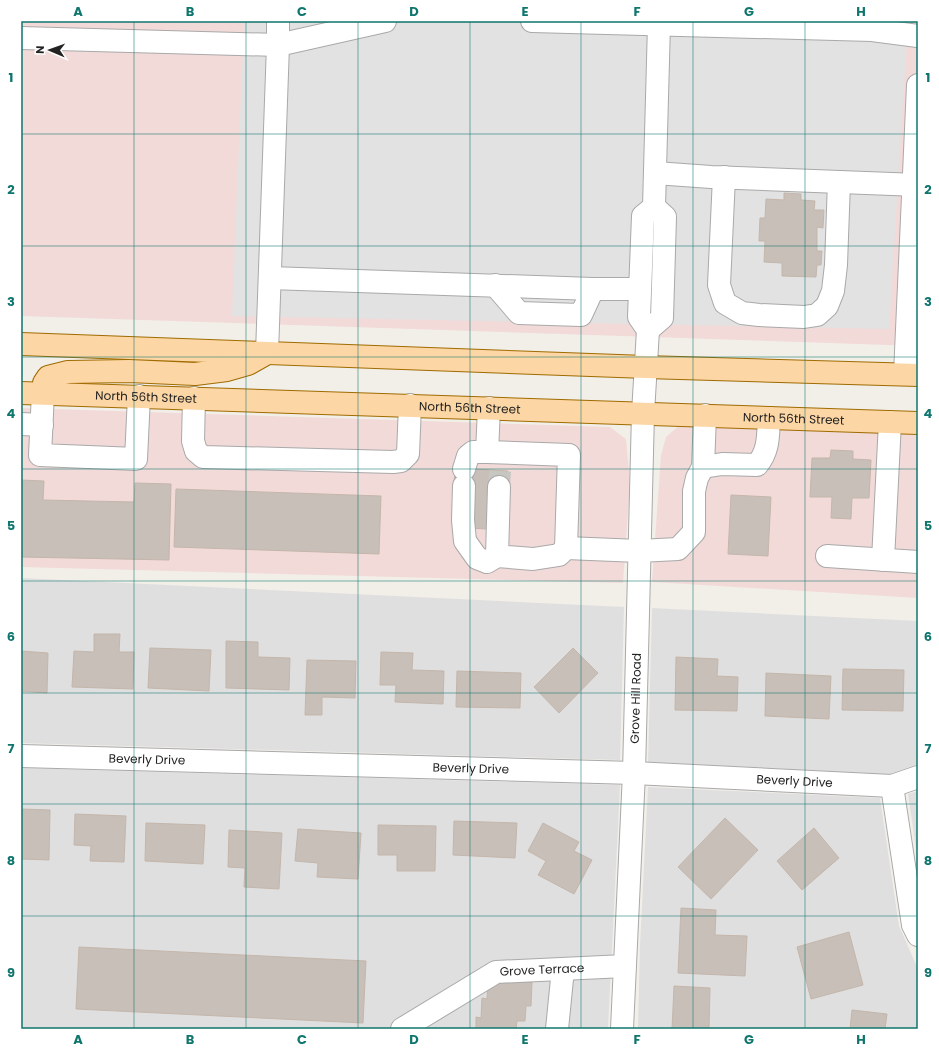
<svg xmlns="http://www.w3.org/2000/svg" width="939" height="1050" viewBox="0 0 939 1050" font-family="Poppins,sans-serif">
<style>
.residential{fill:#e0dfdf}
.commercial{fill:#f2dad9}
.parking{fill:#e2e2e2}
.building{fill:#c7bfb8;stroke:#c4b6ab}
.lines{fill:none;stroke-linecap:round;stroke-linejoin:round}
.minor-tunnel{stroke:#c8c6c1;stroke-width:22;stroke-dasharray:22 11;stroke-linecap:butt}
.minor-casing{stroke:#a9a9a9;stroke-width:24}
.major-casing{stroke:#a06b00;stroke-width:24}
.minor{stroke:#fff;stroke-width:22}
.major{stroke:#fcd6a4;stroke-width:22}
.grid{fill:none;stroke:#0f766e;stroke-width:1;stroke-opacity:0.55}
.labels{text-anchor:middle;stroke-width:3.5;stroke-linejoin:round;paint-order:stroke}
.street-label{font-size:12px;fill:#222;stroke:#fff}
.neatline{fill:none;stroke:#0f766e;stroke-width:1.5}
.grid-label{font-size:13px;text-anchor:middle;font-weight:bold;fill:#0f766e}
</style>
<rect width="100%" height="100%" fill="#f2efe9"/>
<g class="residential">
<path d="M 21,578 L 624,607 L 620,760 L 21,743 Z"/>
<path d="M 652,608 L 918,621 L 918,764 L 890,774 L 648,762 Z"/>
<path d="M 21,768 L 620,785 L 608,1029 L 21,1029 Z"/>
<path d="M 648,787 L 880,798 L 899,926 L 918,969 L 918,1029 L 638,1029 L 640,945 Z"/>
<path d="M 918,791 L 918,862 L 908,794 Z"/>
</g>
<g class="commercial">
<path d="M 21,21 L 918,21 L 918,346 L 21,316 Z"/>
<path d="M 21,408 L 610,427 L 626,439 L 630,483 L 623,583 L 21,567 Z"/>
<path d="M 681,424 L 918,434 L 918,598 L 652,582 L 661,455 L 666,437 Z"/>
</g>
<path class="parking" d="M 244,21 L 908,21 L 889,329 L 232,316 Z"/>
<g class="building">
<path d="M 784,193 L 801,194 L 801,200 L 815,201 L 814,210 L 824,210 L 823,228 L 817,227 L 817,251 L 822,251 L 821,265 L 817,265 L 816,277 L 782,276 L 782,263 L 764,262 L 765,241 L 759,241 L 760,218 L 765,218 L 766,199 L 784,200 Z"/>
<path d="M 831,450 L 853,451 L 853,459 L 871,460 L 869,498 L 852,498 L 851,519 L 831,518 L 832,497 L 810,497 L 812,458 L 830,458 Z"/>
<path d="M 455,468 L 508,471 L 507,488 L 487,529 L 467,528 L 454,485 Z"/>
<path d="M 21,480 L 44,481 L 43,500 L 134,502 L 135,483 L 171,484 L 169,560 L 21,557 Z"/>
<path d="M 176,489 L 381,496 L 379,554 L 174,547 Z"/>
<path d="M 731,495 L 771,497 L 768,556 L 728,554 Z"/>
<path d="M 94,634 L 120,634 L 119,652 L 134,652 L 133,689 L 72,687 L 74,651 L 94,652 Z"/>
<path d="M 226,641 L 258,642 L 258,657 L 290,658 L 289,690 L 226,688 Z"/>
<path d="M 150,648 L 211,650 L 209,691 L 148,688 Z"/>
<path d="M 573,648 L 598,673 L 559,713 L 534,687 Z"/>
<path d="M 21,651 L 48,653 L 47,693 L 21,691 Z"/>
<path d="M 381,652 L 413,653 L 412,670 L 444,671 L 443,704 L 395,702 L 396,685 L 380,685 Z"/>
<path d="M 676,657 L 718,659 L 717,676 L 738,677 L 737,711 L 675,710 Z"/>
<path d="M 307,660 L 356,661 L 355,698 L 322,697 L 322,715 L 305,715 Z"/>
<path d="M 843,669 L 904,670 L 903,711 L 842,710 Z"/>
<path d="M 457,671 L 521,673 L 520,708 L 456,707 Z"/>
<path d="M 766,673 L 831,676 L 829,719 L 765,716 Z"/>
<path d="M 21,809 L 50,810 L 49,860 L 21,859 Z"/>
<path d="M 75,814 L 126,816 L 124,862 L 90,861 L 91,846 L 74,845 Z"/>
<path d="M 725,818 L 758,850 L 711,899 L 678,867 Z"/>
<path d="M 454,821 L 517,823 L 515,858 L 453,855 Z"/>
<path d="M 146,823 L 205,825 L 203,864 L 145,861 Z"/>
<path d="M 543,823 L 579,842 L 574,851 L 592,860 L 574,894 L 538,875 L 546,861 L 528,851 Z"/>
<path d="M 378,825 L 436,826 L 435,871 L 397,871 L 397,855 L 378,855 Z"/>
<path d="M 814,828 L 839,858 L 802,890 L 777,861 Z"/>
<path d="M 298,829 L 361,833 L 358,879 L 317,877 L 318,863 L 295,861 Z"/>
<path d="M 229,830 L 282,833 L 279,889 L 244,887 L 245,868 L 228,867 Z"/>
<path d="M 681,908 L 716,910 L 715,935 L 747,936 L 745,976 L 678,973 Z"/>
<path d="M 849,932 L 863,985 L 811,999 L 797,947 Z"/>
<path d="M 79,947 L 366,961 L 363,1023 L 76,1009 Z"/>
<path d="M 488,982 L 532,982 L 531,1006 L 526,1006 L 525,1021 L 517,1021 L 516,1029 L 476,1029 L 476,1017 L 481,1018 L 482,998 L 487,999 Z"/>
<path d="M 674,986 L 710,988 L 709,1029 L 672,1029 Z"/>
<path d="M 852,1010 L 887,1014 L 885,1029 L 850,1029 Z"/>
</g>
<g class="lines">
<path class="minor-tunnel" d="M 499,487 L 500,471"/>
<defs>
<g id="minor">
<path d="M 532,21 L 872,30 L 918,36"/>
<path d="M 21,38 L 278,45 L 278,21"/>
<path d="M 655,173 L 711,177 L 918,185"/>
<path d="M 724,177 L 719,285 L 725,303 L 742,313 L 759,315 L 804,317 L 817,315 L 827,306 L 833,291 L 836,265 L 839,182"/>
<path d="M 270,278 L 593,289 L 640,289"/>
<path d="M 495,285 L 519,313 L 581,315 L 593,289"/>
<path d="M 648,330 L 662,318 L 665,217 L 654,207"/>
<path d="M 267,353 L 278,45 L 385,21"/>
<path d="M 905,374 L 918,85"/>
<path d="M 43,393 L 40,455 L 136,459 L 139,396"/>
<path d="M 194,398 L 193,441 L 196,451 L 203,457 L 393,462 L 401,461 L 408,454 L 410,405"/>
<path d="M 21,424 L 42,425"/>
<path d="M 487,452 L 489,408"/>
<path d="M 703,467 L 722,464 L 757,465 C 769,451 768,436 769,418"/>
<path d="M 464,469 L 468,456 L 473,452 L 487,452 L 569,455 L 566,548 L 639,551 L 678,549 L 694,532 L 694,491 L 697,478 L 703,467 L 705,415"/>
<path d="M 464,486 L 463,520 L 465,541 L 477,558 L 487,562 L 497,556"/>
<path d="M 499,487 L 497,556 L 533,559 L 559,555 L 566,548"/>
<path d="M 827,556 L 918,562"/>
<path d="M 883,560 L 890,422"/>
<path id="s1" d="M 21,756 L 634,773 L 892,786 L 918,777"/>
<path d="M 892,786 L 913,925 L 918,935"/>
<path id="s2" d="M 402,1029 L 496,972 L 625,966"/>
<path d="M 557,1029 L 563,969"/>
<path id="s3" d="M 622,1029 L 634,773 L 643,413 L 648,330 L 639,317 L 643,216 L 654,207 L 659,24"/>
</g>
<g id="major">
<path d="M 21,344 L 646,367 L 918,375"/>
<path id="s4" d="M 21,393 L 918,423"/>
<path d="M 43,393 L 44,383 L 48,377 L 68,372 L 129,371 L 195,374 L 227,370 L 248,364 L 264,355"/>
</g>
</defs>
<use href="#minor" class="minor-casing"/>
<use href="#major" class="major-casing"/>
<use href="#minor" class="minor"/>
<use href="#major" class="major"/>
</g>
<path class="grid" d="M 134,21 L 134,1029M 246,21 L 246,1029M 358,21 L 358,1029M 470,21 L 470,1029M 581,21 L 581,1029M 693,21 L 693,1029M 805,21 L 805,1029M 21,134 L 918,134M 21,246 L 918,246M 21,357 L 918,357M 21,469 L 918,469M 21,581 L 918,581M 21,693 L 918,693M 21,804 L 918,804M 21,916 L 918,916"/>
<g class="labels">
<g class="street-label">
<text dy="4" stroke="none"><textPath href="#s4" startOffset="125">North 56th Street</textPath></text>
<text dy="4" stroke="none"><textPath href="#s4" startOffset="449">North 56th Street</textPath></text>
<text dy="4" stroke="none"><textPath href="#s4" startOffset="773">North 56th Street</textPath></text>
<text dy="4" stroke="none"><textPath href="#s3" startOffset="331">Grove Hill Road</textPath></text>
<text dy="4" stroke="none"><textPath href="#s1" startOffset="126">Beverly Drive</textPath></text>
<text dy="4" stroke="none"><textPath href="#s1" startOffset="450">Beverly Drive</textPath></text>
<text dy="4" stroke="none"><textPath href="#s1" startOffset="774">Beverly Drive</textPath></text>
<text dy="4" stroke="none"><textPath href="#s2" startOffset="156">Grove Terrace</textPath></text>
</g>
</g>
<rect width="939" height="1050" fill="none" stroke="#ffffff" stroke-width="44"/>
<g transform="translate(50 50) rotate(272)" stroke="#ffffff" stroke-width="3" paint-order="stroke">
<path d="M0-3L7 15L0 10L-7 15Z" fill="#222222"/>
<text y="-6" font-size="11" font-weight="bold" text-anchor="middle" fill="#222222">N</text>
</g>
<rect x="22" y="22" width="895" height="1006" class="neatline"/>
<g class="grid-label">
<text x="78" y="16">A</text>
<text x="190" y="16">B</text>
<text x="302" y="16">C</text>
<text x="414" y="16">D</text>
<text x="525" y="16">E</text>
<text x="637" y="16">F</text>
<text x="749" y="16">G</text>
<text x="861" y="16">H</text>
<text x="11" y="82">1</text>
<text x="928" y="82">1</text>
<text x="11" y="194">2</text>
<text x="928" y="194">2</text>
<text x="11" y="306">3</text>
<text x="928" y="306">3</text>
<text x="11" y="418">4</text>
<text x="928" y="418">4</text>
<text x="11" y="530">5</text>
<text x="928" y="530">5</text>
<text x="11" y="641">6</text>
<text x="928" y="641">6</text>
<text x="11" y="753">7</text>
<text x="928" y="753">7</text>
<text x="11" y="865">8</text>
<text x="928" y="865">8</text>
<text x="11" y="977">9</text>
<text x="928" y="977">9</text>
<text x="78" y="1044">A</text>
<text x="190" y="1044">B</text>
<text x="302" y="1044">C</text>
<text x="414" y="1044">D</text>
<text x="525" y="1044">E</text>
<text x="637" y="1044">F</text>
<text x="749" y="1044">G</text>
<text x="861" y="1044">H</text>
</g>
</svg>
